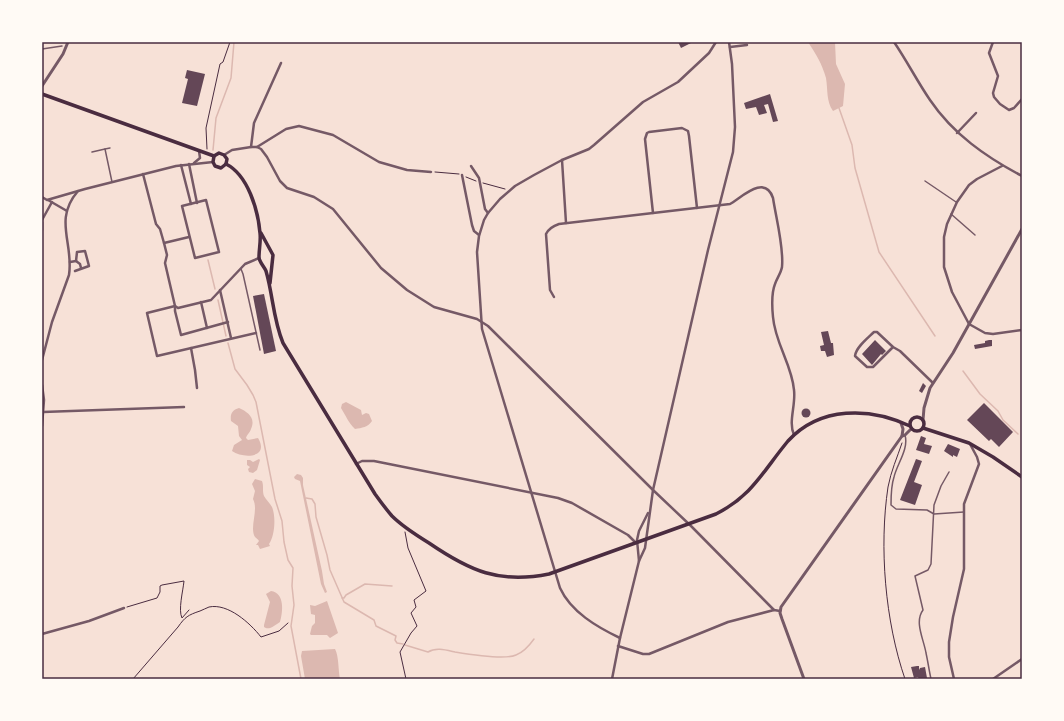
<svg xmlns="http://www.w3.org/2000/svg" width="1064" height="721" font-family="Lato,sans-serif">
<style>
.water{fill:#dcb8b0}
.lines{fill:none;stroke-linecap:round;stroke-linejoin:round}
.stream{stroke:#dcb8b0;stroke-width:1.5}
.building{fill:#644757}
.path{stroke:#4a2c40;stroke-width:1}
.service{stroke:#755966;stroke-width:1.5}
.minor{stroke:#755966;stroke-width:2.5}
.tertiary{stroke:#755966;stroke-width:3}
.secondary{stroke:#4a2c40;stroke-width:3.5}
.neatline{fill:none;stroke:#4a2c40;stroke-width:1.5}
</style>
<rect width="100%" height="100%" fill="#f7e1d7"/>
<g class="water">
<path d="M808 42H835L836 64 845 84 843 106 833 111C826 101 828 90 826 78 822 64 816 54 808 42Z"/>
<path d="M346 402 361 410 362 415 366 413 369 414 372 421C368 427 362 428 355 429 348 422 346 416 341 408L342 404Z"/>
<path d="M239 408C248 412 256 418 251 429 250 433 247 434 246 438L248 440 258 438C270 458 243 459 232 451L234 445 242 440 239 436 238 426 231 421C230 414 232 410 239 408Z"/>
<path d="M259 459 260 460 257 470 253 473 249 472 248 469 250 467 247 465V460H250L253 462Z"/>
<path d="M297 474 301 475 303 478V485L322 571 324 584 327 592 325 593 321 584 300 481 295 479 294 477Z"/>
<path d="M255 479 262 481C264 486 262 491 264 496 266 500 270 503 272 507 276 516 275 536 269 544L270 546 260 549 258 545H256L259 541C258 539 256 538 255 537 249 527 259 510 253 499L255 491 252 484Z"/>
<path d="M271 591C285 593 283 612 280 622 275 625 269 631 264 627V625L270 602 266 594Z"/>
<path d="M327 601 338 633 330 638 327 635H311L310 634 312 626 315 623V615L311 614 310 605 315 606Z"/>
<path d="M335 649C339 656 338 670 340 679H305L301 656 302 651Z"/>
</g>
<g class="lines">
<g class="stream">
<path d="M839 108 852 145 855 168 879 252 935 336"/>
<path d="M213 150 216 118 231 78 234 42"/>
<path d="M208 260 215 289"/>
<path d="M218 300 226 336"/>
<path d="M228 343 235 369 247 385 253 395 256 402 275 499 282 521 284 542 288 560 293 568 292 586 294 605 291 626 301 679"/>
<path d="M963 371 980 394 998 411 1003 420 1018 434"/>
<path d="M306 498 312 499 315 504 316 517 327 555 330 570 344 602 374 620 376 626 396 636 395 640 397 643 403 644"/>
<path d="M342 598H344L346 595 365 584 392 586"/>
<path d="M405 645 428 652C436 647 446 650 455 652 467 654 505 660 516 655 524 652 529 646 534 639"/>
</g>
</g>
<g class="building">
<path d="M678 42H690L691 43 681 48Z"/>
<path d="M187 70 205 74 197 106 182 103 188 79 185 78Z"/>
<path d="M770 94 778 121 773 122 768 104 764 105 767 113 759 115 756 107 746 109 744 103Z"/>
<path d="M264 294 276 351 264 354 253 296Z"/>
<path d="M828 331 831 343H833L834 355 827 357 825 351H821L820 346 824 345 821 332Z"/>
<path d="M875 340 886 351 882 355 881 354 872 365 862 354Z"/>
<path d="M989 340H992V346L975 349 974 345 985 343V341Z"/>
<path d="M923 383 926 386 922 393 919 391Z"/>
<path d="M984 403 1013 432 999 447 991 439 989 441 967 420Z"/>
<circle cx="806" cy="413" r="4.5"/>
<path d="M921 436 926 438 924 444 932 446 929 454 916 450Z"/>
<path d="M948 444 960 449 957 457 953 455V457L944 451Z"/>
<path d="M916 459 922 461 914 482 922 485 915 505 900 500Z"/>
<path d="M917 666H919V670L920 668 925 667 927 678 926 679H919L918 677 914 678 911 667Z"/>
</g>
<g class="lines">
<g class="path">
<path d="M207 149 206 128 220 64 223 62 230 42"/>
<path d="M435 172 459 174"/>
<path d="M466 177 476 181"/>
<path d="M483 183 505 189"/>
<path d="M902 443C897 458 891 471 888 487 879 547 885 621 905 679"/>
<path d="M405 532 408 548 426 591 414 600 416 607 411 613 417 626 411 633 400 652 406 679"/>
<path d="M127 607 157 598 160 592V586L162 585 184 581C183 591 178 610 182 618L189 610"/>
<path d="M133 679 178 627C185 617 188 615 200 611 203 610 206 608 209 607 228 603 250 623 261 637L279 631 288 623"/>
</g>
<g class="service">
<path d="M42 49 62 46"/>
<path d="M105 149 110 148"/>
<path d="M92 152 105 149 112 182"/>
<path d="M925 181 956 202"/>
<path d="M951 214 975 235"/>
<path d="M241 269 243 274 260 350"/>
<path d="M905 435C909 449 897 464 894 477 891 486 891 496 891 505L896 509 927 510 934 514 964 512"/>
<path d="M931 679C929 670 928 662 926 653 924 640 914 622 923 610L915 576 928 570 931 564 934 505 941 486 949 472"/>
</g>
<g class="minor">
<path d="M894 42C907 61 917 81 930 100 953 134 986 157 1022 176"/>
<path d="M993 42 989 53 998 76 993 93 994 97 1000 104 1009 110 1014 108 1022 99"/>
<path d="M730 47 747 45"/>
<path d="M957 133 976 113"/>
<path d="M251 147 254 123 281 63"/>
<path d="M257 147 286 129 299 126 333 135 379 162 407 170 431 172"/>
<path d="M224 155 232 150 251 147H257L261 149 267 157 280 181 287 188 314 197 333 209 381 268 407 290 434 307 477 319 488 326 653 490 691 526 774 610 780 611"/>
<path d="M562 160 566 223"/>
<path d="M194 163 200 158 199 151"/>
<path d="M189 164 197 203"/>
<path d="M181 165 191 204"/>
<path d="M471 166 479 178 485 209 488 213"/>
<path d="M1002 166 977 179 969 185 957 202 947 224 944 237V267L952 292 969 324 985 333 993 334 1022 330"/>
<path d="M143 174 156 224 160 229 164 243 167 255 165 263 175 306V311L181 335 228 322"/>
<path d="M462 175 472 225 474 231 479 235"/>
<path d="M42 197 47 200 85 189 176 166 213 162"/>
<path d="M48 200 67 211"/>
<path d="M206 200 219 252 195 258 182 206Z"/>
<path d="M653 213 645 139 647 133 649 132 682 128 688 131 689 136 697 208"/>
<path d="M42 220 52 202"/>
<path d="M42 222V230"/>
<path d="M164 243 189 237"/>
<path d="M76 261 80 264 81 268"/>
<path d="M70 262 76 261 77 252 85 251 89 266 75 271"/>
<path d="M220 290 231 338"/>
<path d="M554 297 550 290 546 234C549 228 553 226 559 224L730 204C742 197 765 174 773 198 776 218 784 247 782 267 781 273 777 278 775 284 771 294 772 307 773 317 775 343 792 365 794 390 796 405 788 422 794 435"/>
<path d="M201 302 207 328"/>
<path d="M256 333 157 356 147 313 175 306 178 308 211 300 245 264 259 258"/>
<path d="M893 347 873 367H867L855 356C856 347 868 338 874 332H877L893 347 900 351 933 383"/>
<path d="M191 348 195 370 197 388"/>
<path d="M42 360 52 322 69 275C74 243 53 220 78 191"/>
<path d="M42 385 44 400 42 426"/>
<path d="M43 412 184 407"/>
<path d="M356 464 362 461H374L558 498 572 503 628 535 636 543"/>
<path d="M639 561 645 548 653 490 708 250 733 152 735 127 732 64 729 42"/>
<path d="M42 634 89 621 124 608"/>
<path d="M620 638C597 627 571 612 560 588L482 329 477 252 479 236 484 220 488 213 500 199 515 186 534 175 562 160 589 149 594 145 643 102 678 82 709 53 716 42"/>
<path d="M618 646 643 654H649L728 622 774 610"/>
<path d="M612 679 620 638 639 561 637 540 639 531 648 513"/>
<path d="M954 679 949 657V642L953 617 964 569V504L979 464 977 457 970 444"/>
<path d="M993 679 1022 659"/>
</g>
<g class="tertiary">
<path d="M42 86 63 54 68 42"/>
<path d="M923 420 924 408 930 388 953 353 1022 229"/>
<path d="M901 423 903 429 902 436"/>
<path d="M804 679 782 619 780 613 781 607 902 436 905 435 911 429"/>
</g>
<g class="secondary">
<path d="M42 94 214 156"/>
<path d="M214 156 213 162 215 166 221 168 226 164"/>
<path d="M214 156 219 153 224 155 227 159 226 164"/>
<path d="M226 164C248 175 258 210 260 233 261 241 259 249 259 257 259 262 264 266 266 271 273 295 273 319 283 343L375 494C380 501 386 509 392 516 403 527 416 535 429 543 470 571 499 584 549 574L716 514C753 495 763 471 788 441 820 406 870 407 910 426"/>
<path d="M261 233 273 255 270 283"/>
<circle cx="917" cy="424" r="7"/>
<path d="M923 428 969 443 993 457 1022 477"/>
</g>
</g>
<rect width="1064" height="721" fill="none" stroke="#fffaf5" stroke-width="86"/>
<rect x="43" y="43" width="978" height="635" class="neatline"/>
</svg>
